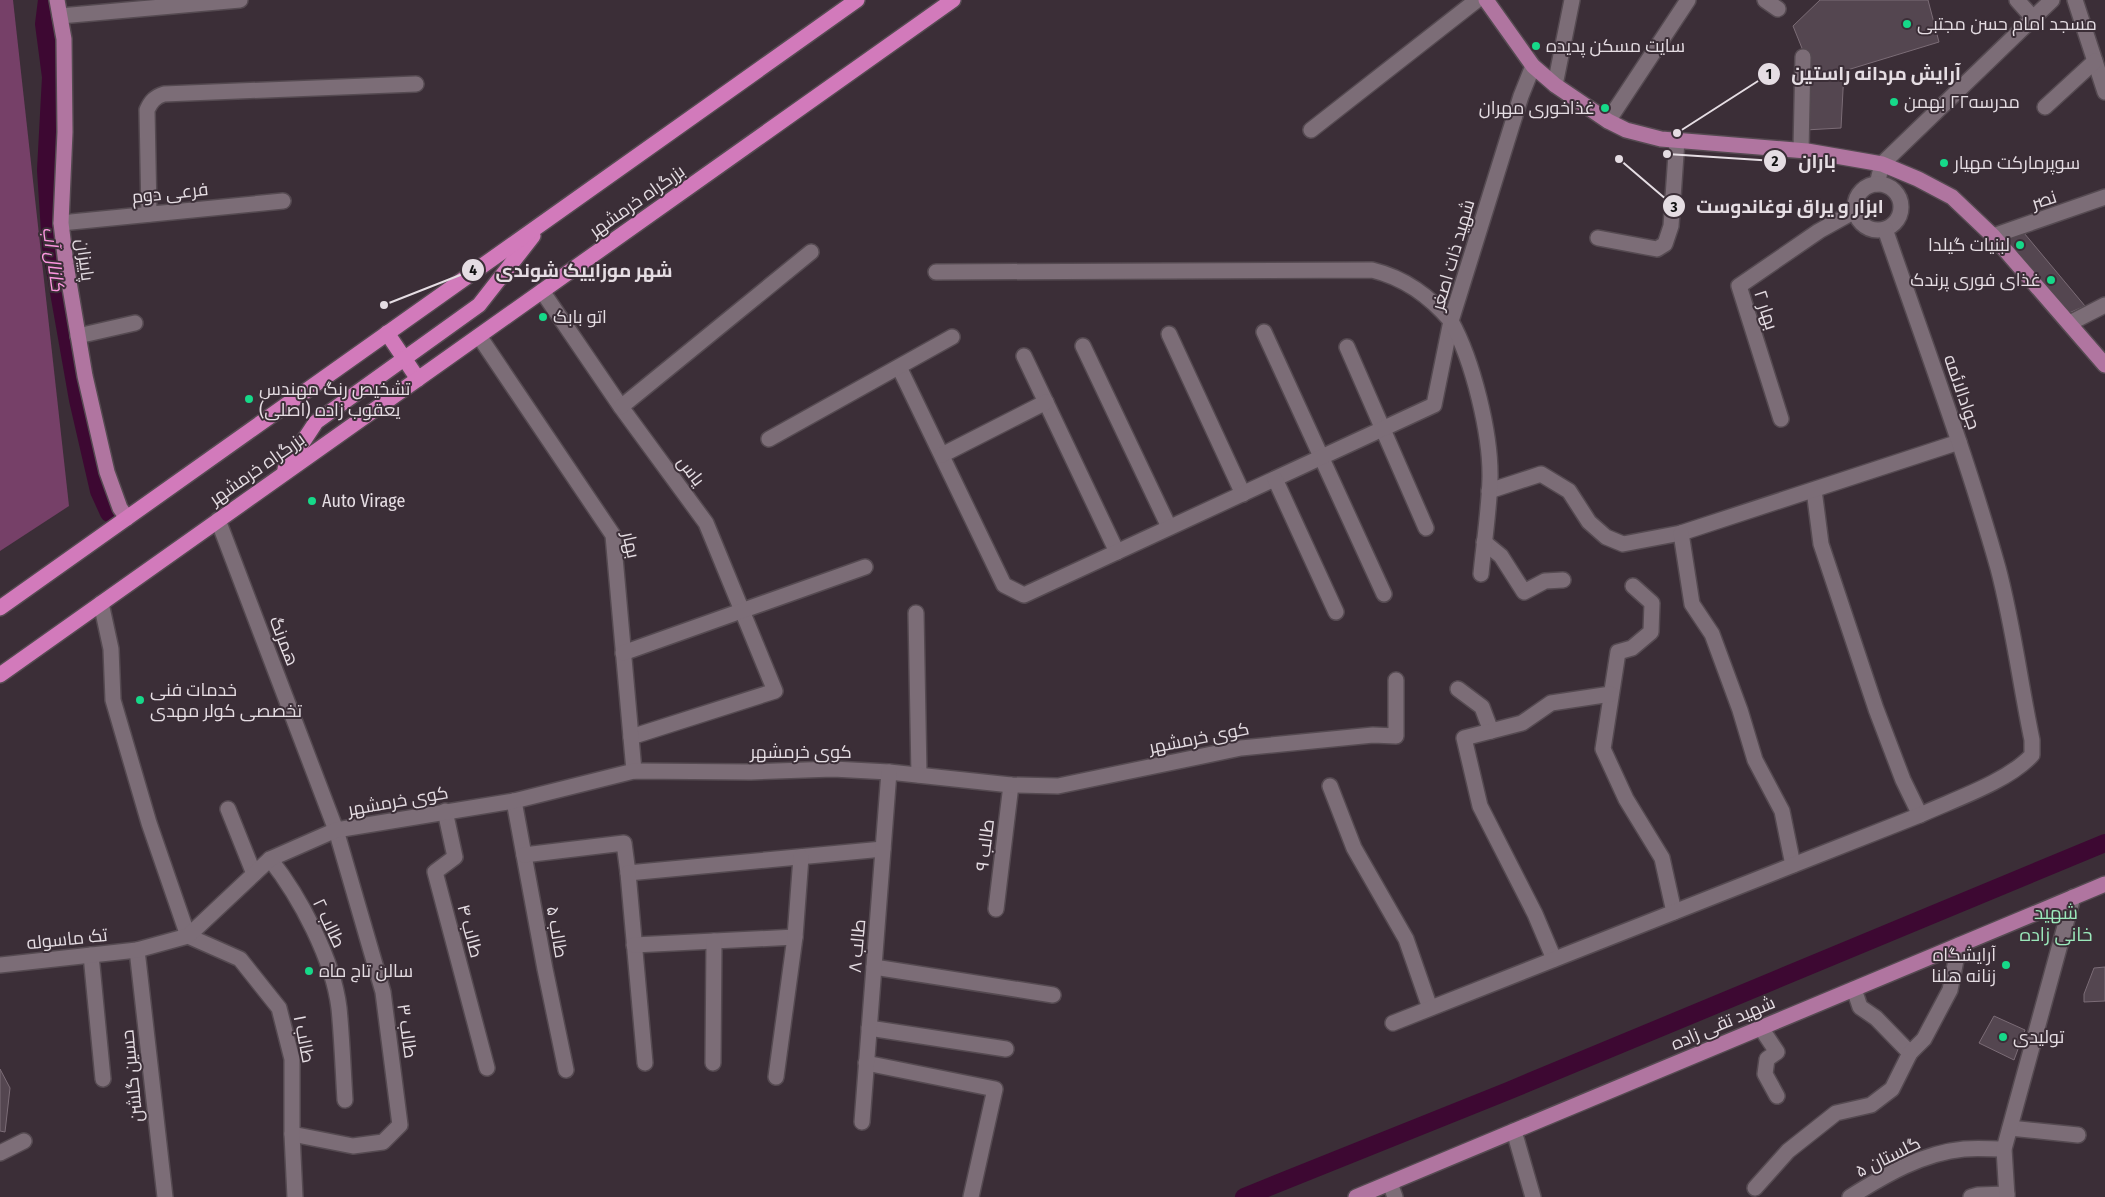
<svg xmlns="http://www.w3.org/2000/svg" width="2105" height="1197" font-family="'Fira Sans Condensed',Cairo,sans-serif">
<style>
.green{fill:#764068}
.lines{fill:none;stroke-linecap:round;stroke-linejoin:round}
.canal{stroke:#3d0832;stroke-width:18}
.building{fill:#544650;stroke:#7b6c76}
.minor-casing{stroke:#554a51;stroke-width:18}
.major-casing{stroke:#554a51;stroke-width:18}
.highway-casing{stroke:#554a51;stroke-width:18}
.minor{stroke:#7c6d77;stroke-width:15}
.major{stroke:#b075a0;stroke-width:15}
.highway{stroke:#d27abb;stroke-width:15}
.poi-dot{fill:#16d989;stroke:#3b2e37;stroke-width:2}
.labels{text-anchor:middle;stroke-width:4;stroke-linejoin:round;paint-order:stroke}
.poi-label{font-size:18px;fill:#e5dde3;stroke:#3b2e37;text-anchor:start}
.street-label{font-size:18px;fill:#e5dde3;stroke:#3b2e37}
.water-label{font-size:19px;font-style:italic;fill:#fc97e0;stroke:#3b2e37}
.neighbourhood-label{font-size:19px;fill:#9be9bb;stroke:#3b2e37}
.leader{fill:none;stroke:#e5dde3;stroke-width:2}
.callout-dot{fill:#e5dde3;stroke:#3b2e37;stroke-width:2}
.mark-label{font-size:15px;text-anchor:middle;font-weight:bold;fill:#111}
.callout-label{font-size:19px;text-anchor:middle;font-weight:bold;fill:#e5dde3;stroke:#3b2e37;stroke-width:4;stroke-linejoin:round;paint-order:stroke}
</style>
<rect width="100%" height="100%" fill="#3b2e37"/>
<path class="green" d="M0 0H13L69 506 0 551Z"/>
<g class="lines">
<g class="canal">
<path d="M47 0 44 24 51 77 46 170 51 247 78 400 99 491 109 513"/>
<path d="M1244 1197 1508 1091 2105 843"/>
</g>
</g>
<g class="building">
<path d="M1820 0H1928L1939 42 1844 71 1841 128 1805 130 1808 63 1793 26Z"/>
<path d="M2024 233 2085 306 2069 313 2006 239Z"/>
<path d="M2105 967V1001L2084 1002V994L2094 968Z"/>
<path d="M1994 1016 2025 1030 2014 1060 1979 1043Z"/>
<path d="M0 1069 10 1088 5 1132 0 1131Z"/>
</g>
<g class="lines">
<defs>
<g id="minor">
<path d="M1765 0 1778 9"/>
<path d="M2017 0 2033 18"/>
<path d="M2075 0 2105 92"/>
<path d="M60 16 240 0"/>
<path d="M1555 85 1572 0"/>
<path d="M2045 107 2095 61"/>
<path d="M1608 121 1688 0"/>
<path d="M1311 130 1477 0"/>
<path d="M1801 150 1803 57"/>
<path d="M1877 184 1882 164 2052 0"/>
<circle cx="1878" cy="207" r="23"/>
<path d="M149 214 147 110C151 101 155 97 164 94L416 84"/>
<path d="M61 223 283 201"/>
<path d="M1993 236 2105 197"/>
<path d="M1598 238 1657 249 1665 244 1671 226 1677 140"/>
<path d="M542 291 621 407 706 523 775 691 631 737"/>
<path d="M2070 323 2105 305"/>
<path d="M1264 332 1384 594"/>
<path d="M1169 334 1243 494"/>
<path d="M78 336 135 323"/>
<path d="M479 336 613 535 634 771"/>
<path d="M1083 346 1169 527"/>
<path d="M1347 347 1426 528"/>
<path d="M1024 356 1117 552"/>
<path d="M899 367 1004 585 1024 595 1434 405 1451 321C1429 296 1405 278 1372 270L936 272"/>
<path d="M621 407 811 252"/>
<path d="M1781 419 1739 286 1819 231 1855 211"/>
<path d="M769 439 952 337"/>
<path d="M942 455 1046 402"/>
<path d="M1275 479 1336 612"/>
<path d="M1814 490 1821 544 1876 709 1903 780 1920 815"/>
<path d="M1489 491 1541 474 1569 491 1589 522 1606 537 1623 544 1681 533 1959 442"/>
<path d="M218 520 336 830 383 992 400 1125 383 1142 353 1146 292 1134"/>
<path d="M1681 533 1692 604 1712 634 1740 710 1755 760 1782 811 1793 865"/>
<path d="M1484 542 1501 556 1524 592 1545 581 1563 580"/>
<path d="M1481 574C1484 543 1489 511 1490 479 1491 434 1473 361 1451 321L1521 96 1533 66"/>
<path d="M1633 586 1652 603 1651 632 1632 648 1618 652 1603 749 1626 799 1662 858 1674 912"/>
<path d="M101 603 111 649 113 700 149 823 188 936 240 959 279 1008 292 1059V1134L295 1197"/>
<path d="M916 613 919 775"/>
<path d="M623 653 865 567"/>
<path d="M1458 689 1482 707 1491 731"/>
<path d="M1330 786 1354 848 1406 939 1430 1008"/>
<path d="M514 801 545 969 566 1070"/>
<path d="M228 809 254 874"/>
<path d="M445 811 455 857 435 872 487 1068"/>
<path d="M524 855 624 843 628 873 883 849"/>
<path d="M270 859C300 897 333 959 339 1008 342 1038 343 1069 345 1100"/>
<path d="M628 873 645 1063"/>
<path d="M996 909 1011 785"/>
<path d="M634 945 795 937"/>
<path d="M137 950 165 1197"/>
<path d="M91 955 103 1079"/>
<path d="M1554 959 1535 914 1480 806 1464 738 1522 723 1551 703 1611 694"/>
<path d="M0 965 137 950 188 936 270 859 336 830 514 801 634 771 751 772 833 769 889 772 1011 785 1058 786 1241 748 1373 735 1396 736V680"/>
<path d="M874 967 1053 995"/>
<path d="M1854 989 1860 1007 1876 1018 1910 1053"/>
<path d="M1393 1023 1920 815C1955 799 2007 782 2032 755V740C2020 683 2013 624 1998 568 1966 454 1924 342 1885 229"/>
<path d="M869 1028 1006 1049"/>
<path d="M1761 1028 1777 1052 1767 1059 1765 1074 1777 1096"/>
<path d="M713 1063 714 941"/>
<path d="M866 1063 995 1089 971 1197"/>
<path d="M776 1077 795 937 801 857"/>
<path d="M862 1122 889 772"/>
<path d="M2010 1128 2078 1135"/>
<path d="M1514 1131 1533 1197"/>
<path d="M0 1153 24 1141"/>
<path d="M1390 1183 1395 1197"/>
<path d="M1755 1188 1788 1151 1836 1113 1871 1105 1892 1089 1910 1053 1924 1039 1950 990 1959 945"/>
<path d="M1850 1197C1885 1175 1922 1153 1964 1149 1977 1148 1991 1149 2004 1149"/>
<path d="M1971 1197 1978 1195 2007 1194"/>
<path d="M2007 1197 2004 1149 2073 897"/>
</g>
<g id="major">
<path d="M57 0 64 39 65 132 61 223 66 264 85 376 107 472 120 508 127 518"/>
<path d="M1486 0 1533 66 1555 85 1608 121 1626 130 1661 139 1807 151 1882 164 1918 179 1952 197 1993 236 2105 365"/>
<path d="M1356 1197 2105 884"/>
</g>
<g id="highway">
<path d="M387 333 418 379"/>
<path d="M285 469 316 422 479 305 533 236"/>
<path d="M0 608 857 0"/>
<path d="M0 675 953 0"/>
</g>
</defs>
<use href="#minor" class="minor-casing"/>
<use href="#major" class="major-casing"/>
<use href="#highway" class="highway-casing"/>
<use href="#minor" class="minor"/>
<use href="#major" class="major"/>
<use href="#highway" class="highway"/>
</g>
<g class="poi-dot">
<circle cx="1907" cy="24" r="5"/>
<circle cx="1536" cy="46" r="5"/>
<circle cx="1894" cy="102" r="5"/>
<circle cx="1605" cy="108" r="5"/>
<circle cx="1944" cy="163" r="5"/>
<circle cx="2020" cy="245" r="5"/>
<circle cx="2051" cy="280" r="5"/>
<circle cx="543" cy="317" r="5"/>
<circle cx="249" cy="399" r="5"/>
<circle cx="312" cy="501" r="5"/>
<circle cx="140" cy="700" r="5"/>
<circle cx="2006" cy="965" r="5"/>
<circle cx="309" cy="971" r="5"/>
<circle cx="2003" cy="1037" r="5"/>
</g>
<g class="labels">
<g class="poi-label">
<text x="1917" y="30">مسجد امام حسن مجتبی</text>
<text x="1546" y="52">سایت مسکن پدیده</text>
<text x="1904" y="108">مدرسه۲۲ بهمن</text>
<text x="1595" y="114" text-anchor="end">غذاخوری مهران</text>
<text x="1954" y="169">سوپرمارکت مهیار</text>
<text x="2010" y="251" text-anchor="end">لبنیات گیلدا</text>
<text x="2041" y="286" text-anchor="end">غذای فوری پرندک</text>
<text x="553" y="323">اتو بابک</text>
<text x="259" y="395">تشخیص رنگ مهندس<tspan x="259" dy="21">یعقوب زاده (اصلی)</tspan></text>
<text x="322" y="507">Auto Virage</text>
<text x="150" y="696">خدمات فنی<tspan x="150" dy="21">تخصصی کولر مهدی</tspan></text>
<text x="1996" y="961" text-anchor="end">آرایشگاه<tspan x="1996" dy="21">زنانه هلنا</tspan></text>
<text x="319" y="977">سالن تاج ماه</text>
<text x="2013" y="1043">تولیدی</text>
</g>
<g class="street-label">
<text transform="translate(170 193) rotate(-6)" y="6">فرعی دوم</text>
<text transform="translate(2044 200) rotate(-18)" y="6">نصر</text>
<text transform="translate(637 201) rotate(-35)" y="6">بزرگراه خرمشهر</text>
<text transform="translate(1453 255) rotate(-74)" y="6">شهید ذات اصغر</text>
<text transform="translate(85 260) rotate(82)" y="6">پاییزان</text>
<text transform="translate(1766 310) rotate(72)" y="6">بهار ۲</text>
<text transform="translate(1962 392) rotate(71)" y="6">جوادالائمه</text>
<text transform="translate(257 469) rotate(-35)" y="6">بزرگراه خرمشهر</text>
<text transform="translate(691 471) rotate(53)" y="6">یاس</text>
<text transform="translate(631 545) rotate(78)" y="6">بهار</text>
<text transform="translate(284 641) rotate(69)" y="6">همرنگ</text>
<text transform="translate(1199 738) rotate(-11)" y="6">کوی خرمشهر</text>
<text x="801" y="758">کوی خرمشهر</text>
<text transform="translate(398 801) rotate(-10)" y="6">کوی خرمشهر</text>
<text transform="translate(985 845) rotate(-83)" y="6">طالب ۹</text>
<text transform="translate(329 923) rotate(65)" y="6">طالب ۲</text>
<text transform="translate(470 931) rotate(75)" y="6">طالب ۴</text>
<text transform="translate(557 932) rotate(80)" y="6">طالب ۵</text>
<text transform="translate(67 939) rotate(-6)" y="6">تک ماسوله</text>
<text transform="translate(857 946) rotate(-85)" y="6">طالب ۸</text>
<text transform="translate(1723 1023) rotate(-23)" y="6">شهید تقی زاده</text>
<text transform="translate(407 1031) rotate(82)" y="6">طالب ۳</text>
<text transform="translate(304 1039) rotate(79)" y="6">طالب ۱</text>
<text transform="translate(132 1076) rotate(-96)" y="6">حسین گلشن</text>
<text transform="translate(1888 1157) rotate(-26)" y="6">گلستان ۵</text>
</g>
<g class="water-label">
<text transform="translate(54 259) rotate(82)" y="7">کانال آب</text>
</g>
<g class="neighbourhood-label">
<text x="2056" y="919">شهید<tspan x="2056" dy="22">خانی زاده</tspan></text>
</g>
</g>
<path class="leader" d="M1677 133L1769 74M1667 154L1775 161M1619 159L1674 206M384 305L473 270"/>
<g class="callout-dot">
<circle cx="1677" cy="133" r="5"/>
<circle cx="1667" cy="154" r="5"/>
<circle cx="1619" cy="159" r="5"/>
<circle cx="384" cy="305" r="5"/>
<circle cx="1769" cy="74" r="12"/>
<circle cx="1775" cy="161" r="12"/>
<circle cx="1674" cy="206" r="12"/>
<circle cx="473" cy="270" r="12"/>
</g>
<g class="mark-label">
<text x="1769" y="79">1</text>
<text x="1775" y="166">2</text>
<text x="1674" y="212">3</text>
<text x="473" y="275">4</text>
</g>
<g class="callout-label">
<text x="1876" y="80">آرایش مردانه راستین</text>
<text x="1817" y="168">باران</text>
<text x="1790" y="213">ابزار و یراق نوغاندوست</text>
<text x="584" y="277">شهر موزاییک شوندی</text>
</g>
</svg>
